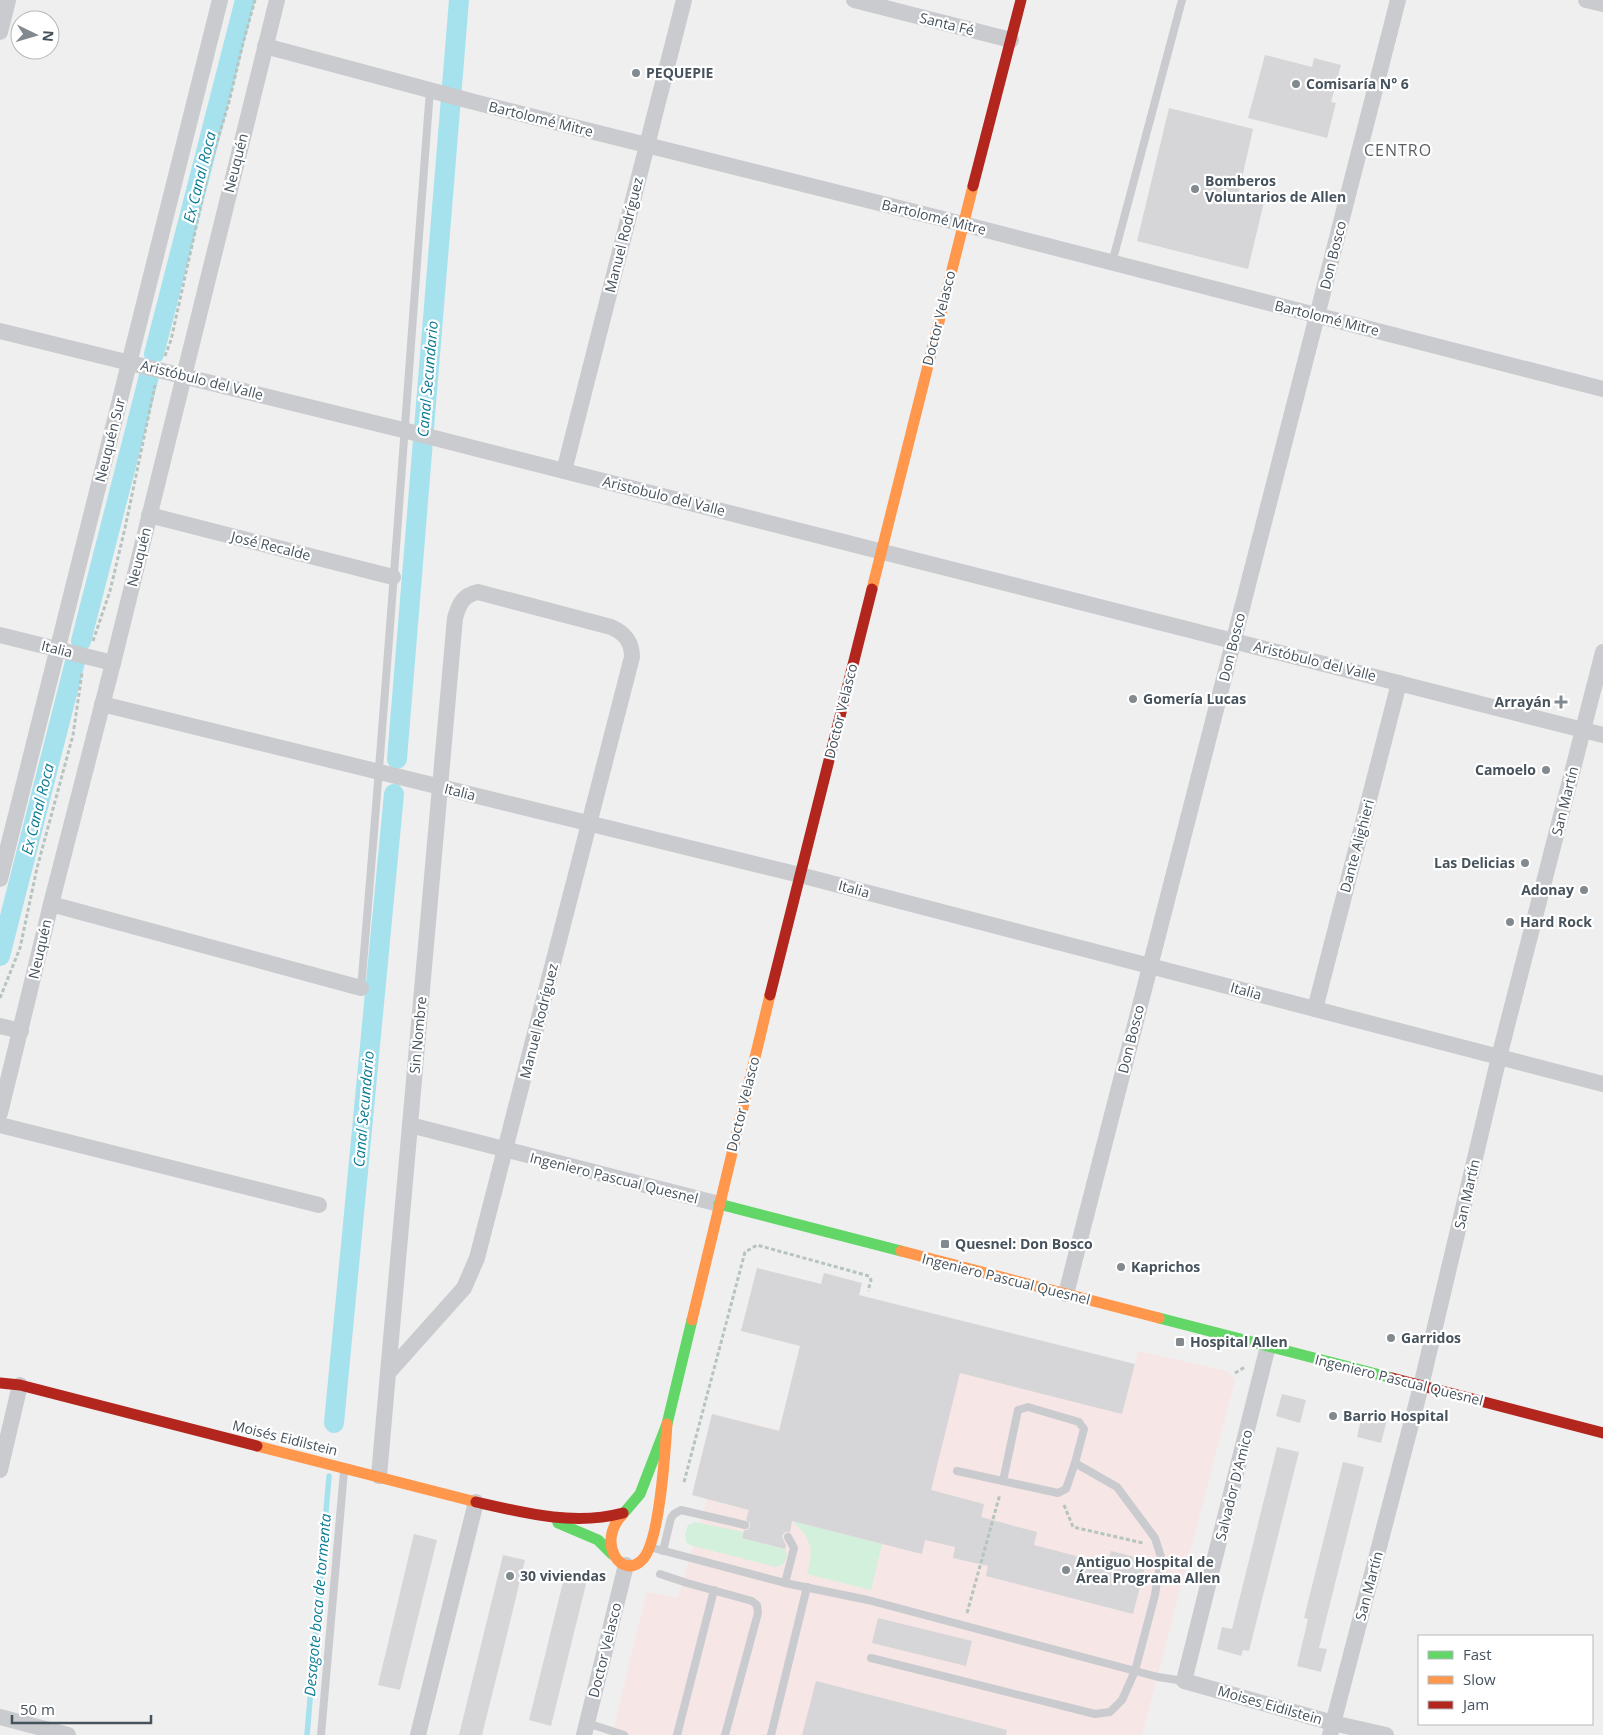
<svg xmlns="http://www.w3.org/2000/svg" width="1603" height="1735" font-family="'Open Sans',sans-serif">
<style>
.medical{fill:#f6e6e5}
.green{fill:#d3f0dd}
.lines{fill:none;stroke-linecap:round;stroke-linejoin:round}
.stream{stroke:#a6e2ee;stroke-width:5.5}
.canal{stroke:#a6e2ee;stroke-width:20}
.building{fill:#d6d6d8}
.path{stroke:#b6c4bf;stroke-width:3;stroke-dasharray:4 2.5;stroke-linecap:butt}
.lane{stroke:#c9cbce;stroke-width:8}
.street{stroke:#c9cbce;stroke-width:16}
.fast{stroke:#63d668;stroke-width:11}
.slow{stroke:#ff974d;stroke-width:11}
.jam{stroke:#b3261e;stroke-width:11}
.poi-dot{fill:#82898f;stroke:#fff;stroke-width:2}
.labels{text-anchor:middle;stroke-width:4.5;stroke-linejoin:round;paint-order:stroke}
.street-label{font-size:14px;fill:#46525c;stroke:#fff}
.poi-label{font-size:14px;font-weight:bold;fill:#46525c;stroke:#fff;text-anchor:start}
.water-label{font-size:15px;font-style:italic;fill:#0a7c95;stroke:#fff}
.quarter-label{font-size:16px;letter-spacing:1px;fill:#5b5f63;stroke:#fff}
</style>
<rect width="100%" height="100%" fill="#f0efef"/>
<path class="medical" d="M757 1268 821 1284 824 1273 862 1283 859 1295 1135 1364 1138 1351 1227 1371 1235 1380 1142 1735H612L647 1592 678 1598 707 1499 692 1495 712 1414 779 1430 800 1346 741 1331Z"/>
<g class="green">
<path d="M792 1521 882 1544 871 1590 807 1574C814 1548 812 1539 792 1521Z"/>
<path d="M695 1522 743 1532 742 1538 785 1549C789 1557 785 1566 776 1567L690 1545 686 1542 685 1534 688 1525Z"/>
</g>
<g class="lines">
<path class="stream" d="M307 1735 329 1476"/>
<g class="canal">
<path d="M154 354 245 0"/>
<path d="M81 641 149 376"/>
<path d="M397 759 459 0"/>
<path d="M0 956 75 662"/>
<path d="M334 1423 394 794"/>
</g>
</g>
<g class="building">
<path d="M1265 55 1312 67 1314 58 1341 65 1331 102 1336 103 1327 138 1248 118Z"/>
<path d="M1169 108 1253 129 1238 196 1264 202 1248 269 1137 241Z"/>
<path d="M757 1268 821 1284 824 1273 862 1283 859 1295 1135 1364 1122 1414 960 1373 931 1490 984 1504 981 1517 1037 1532 1034 1545 1107 1564 1111 1551 1147 1560 1133 1614 986 1576 988 1566 953 1558 955 1547 925 1540 922 1554 792 1521 790 1532H785L782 1536 786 1546 785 1549 742 1538 744 1530H747L750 1527V1523L746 1520 749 1510 692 1495 712 1414 779 1431 800 1346 741 1331Z"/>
<path d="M1282 1394 1306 1400 1300 1423 1276 1416Z"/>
<path d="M1362 1414 1387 1420 1381 1443 1357 1437Z"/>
<path d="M1277 1447 1299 1452 1249 1651 1243 1650 1241 1656 1217 1649 1222 1627 1232 1629Z"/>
<path d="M1343 1462 1364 1467 1319 1648 1327 1649 1321 1672 1297 1666 1308 1619 1304 1618Z"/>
<path d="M414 1534 437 1540 400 1690 378 1685Z"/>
<path d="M503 1555 525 1560 502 1655 482 1735H459Z"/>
<path d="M566 1570 588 1576 551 1726 529 1720Z"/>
<path d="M878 1618 972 1641 966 1666 872 1643Z"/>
<path d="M816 1681 1007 1730 1006 1735H802Z"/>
</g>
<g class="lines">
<g class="path">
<path d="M165 356 171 340 209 169 229 102 243 43 255 0"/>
<path d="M93 641 110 591 125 528 155 385"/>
<path d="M0 998 20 948 37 868 73 735 82 673"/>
<path d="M1235 1373 1245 1367"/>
<path d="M684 1482 745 1252 757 1245 869 1276 871 1280 868 1291"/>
<path d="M1064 1505 1073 1527 1143 1543"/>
<path d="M967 1613 1000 1494"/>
</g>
<g class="lane">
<path d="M1112 263 1182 0"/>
<path d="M361 988C387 689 407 390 430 90"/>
<path d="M1003 1481 1018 1410 1028 1407 1079 1422 1084 1429 1075 1463"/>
<path d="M653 1548 785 1583 868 1600 1158 1677 1184 1681"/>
<path d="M663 1551 671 1518 674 1514 681 1510 745 1525"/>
<path d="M660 1574 687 1583 752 1601 757 1605 758 1613 725 1735"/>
<path d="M785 1583 794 1548 788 1537"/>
<path d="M871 1658 1095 1714 1110 1712 1122 1700 1135 1671 1155 1595 1161 1557 1155 1538 1117 1487 1075 1463 1066 1489 1058 1493 957 1471"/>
<path d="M587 1723 624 1735"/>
<path d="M321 1735 344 1471"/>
<path d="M677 1735 714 1590"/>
<path d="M771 1735 807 1587"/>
</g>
<g class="street">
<path d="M854 0 1011 40"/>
<path d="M1586 0 1603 4"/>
<path d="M0 32 8 0"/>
<path d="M265 46 478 103 963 224 1603 389"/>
<path d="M0 331 403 430 1603 735"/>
<path d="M564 471 684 0"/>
<path d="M149 515 393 577"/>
<path d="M0 635 113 663"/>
<path d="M102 704 800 875 1603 1084"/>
<path d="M0 879 220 0"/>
<path d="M51 904 361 988"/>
<path d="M1315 1009 1399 683"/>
<path d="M0 1026 21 1031"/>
<path d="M0 1113 51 904 113 663 277 0"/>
<path d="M0 1125 319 1205"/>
<path d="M410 1125 719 1204"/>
<path d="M1066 1294 1398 0"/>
<path d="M1268 1346 1184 1681 1333 1723 1386 1735"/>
<path d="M0 1470 20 1385"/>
<path d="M379 1476 388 1373 455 618C459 604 463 595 478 592L611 627C625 633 632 642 632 657L477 1258 464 1288 388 1373"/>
<path d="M0 1717 68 1735"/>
<path d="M418 1735 476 1502"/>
<path d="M584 1735 626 1565"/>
<path d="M1330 1735 1421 1386 1499 1057 1603 652"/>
</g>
<g class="fast">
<path d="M719 1204 901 1251"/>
<path d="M1159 1318 1392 1378"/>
<path d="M623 1514 640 1494 667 1424 692 1320"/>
<path d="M558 1523 598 1540 612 1554"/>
</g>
<g class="slow">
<path d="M872 589 973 186"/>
<path d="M901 1251 1159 1318"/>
<path d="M692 1320 770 995"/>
<path d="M257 1446 476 1502"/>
<path d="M623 1514C595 1542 622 1582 643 1559 660 1540 665 1452 667 1424"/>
</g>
<g class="jam">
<path d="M973 186 1021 0"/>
<path d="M770 995 872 589"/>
<path d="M1392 1378 1603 1433"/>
<path d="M0 1383 20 1385 257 1446"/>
<path d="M476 1502C524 1513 574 1526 623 1513"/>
</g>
</g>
<g class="poi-dot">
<circle cx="636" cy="73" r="5"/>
<circle cx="1296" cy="84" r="5"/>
<circle cx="1195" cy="189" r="5"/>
<circle cx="1133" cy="699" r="5"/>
<path d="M1558.5 694.5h5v5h5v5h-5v5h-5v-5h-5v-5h5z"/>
<circle cx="1546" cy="770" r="5"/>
<circle cx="1525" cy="863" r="5"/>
<circle cx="1584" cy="890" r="5"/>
<circle cx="1510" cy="922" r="5"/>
<rect x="940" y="1239" width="10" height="10" rx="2.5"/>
<circle cx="1121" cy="1267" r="5"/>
<circle cx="1391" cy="1338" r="5"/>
<rect x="1175" y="1337" width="10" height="10" rx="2.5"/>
<circle cx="1333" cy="1416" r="5"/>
<circle cx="1066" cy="1570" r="5"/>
<circle cx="510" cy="1576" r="5"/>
</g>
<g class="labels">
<g class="street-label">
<text transform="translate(947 24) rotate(14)" y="5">Santa Fé</text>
<text transform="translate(541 119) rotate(14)" y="5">Bartolomé Mitre</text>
<text transform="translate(236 163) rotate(-76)" y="5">Neuquén</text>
<text transform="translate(934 217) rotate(14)" y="5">Bartolomé Mitre</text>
<text transform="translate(624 235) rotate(-76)" y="5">Manuel Rodríguez</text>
<text transform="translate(1333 255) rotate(-76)" y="5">Don Bosco</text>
<text transform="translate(939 318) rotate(-76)" y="5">Doctor Velasco</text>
<text transform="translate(1327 318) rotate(14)" y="5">Bartolomé Mitre</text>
<text transform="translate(202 380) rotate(14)" y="5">Aristóbulo del Valle</text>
<text transform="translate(110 440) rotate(-76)" y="5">Neuquén Sur</text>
<text transform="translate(664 496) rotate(14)" y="5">Aristobulo del Valle</text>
<text transform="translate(271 546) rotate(14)" y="5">José Recalde</text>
<text transform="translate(139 557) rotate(-76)" y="5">Neuquén</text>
<text transform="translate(1232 647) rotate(-76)" y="5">Don Bosco</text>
<text transform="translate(57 649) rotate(14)" y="5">Italia</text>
<text transform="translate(1315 661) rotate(14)" y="5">Aristóbulo del Valle</text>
<text transform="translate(841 711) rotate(-76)" y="5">Doctor Velasco</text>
<text transform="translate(460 792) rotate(14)" y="5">Italia</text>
<text transform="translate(1565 801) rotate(-76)" y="5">San Martín</text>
<text transform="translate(1357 846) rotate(-75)" y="5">Dante Alighieri</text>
<text transform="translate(854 889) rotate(15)" y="5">Italia</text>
<text transform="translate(40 949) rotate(-77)" y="5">Neuquén</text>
<text transform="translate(1246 991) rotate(15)" y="5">Italia</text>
<text transform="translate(539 1021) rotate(-76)" y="5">Manuel Rodríguez</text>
<text transform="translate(418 1035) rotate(-85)" y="5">Sin Nombre</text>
<text transform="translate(1131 1039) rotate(-76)" y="5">Don Bosco</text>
<text transform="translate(743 1104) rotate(-76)" y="5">Doctor Velasco</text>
<text transform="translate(614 1178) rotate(14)" y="5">Ingeniero Pascual Quesnel</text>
<text transform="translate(1467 1194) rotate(-77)" y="5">San Martín</text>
<text transform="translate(1006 1279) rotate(14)" y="5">Ingeniero Pascual Quesnel</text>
<text transform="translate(1399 1380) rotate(14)" y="5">Ingeniero Pascual Quesnel</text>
<text transform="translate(285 1438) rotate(14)" y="5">Moisés Eidilstein</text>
<text transform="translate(1234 1485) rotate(-76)" y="5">Salvador D'Amico</text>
<text transform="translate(1369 1586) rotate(-75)" y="5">San Martín</text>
<text transform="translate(605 1650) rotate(-76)" y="5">Doctor Velasco</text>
<text transform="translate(1270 1705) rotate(16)" y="5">Moises Eidilstein</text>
</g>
<g class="poi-label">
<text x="646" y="78">PEQUEPIE</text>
<text x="1306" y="89">Comisaría N° 6</text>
<text x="1205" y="186">Bomberos<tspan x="1205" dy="16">Voluntarios de Allen</tspan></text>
<text x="1143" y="704">Gomería Lucas</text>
<text x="1551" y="707" text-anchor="end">Arrayán</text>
<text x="1536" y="775" text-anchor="end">Camoelo</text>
<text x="1515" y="868" text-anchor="end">Las Delicias</text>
<text x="1574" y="895" text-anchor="end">Adonay</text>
<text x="1520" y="927">Hard Rock</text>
<text x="955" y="1249">Quesnel: Don Bosco</text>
<text x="1131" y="1272">Kaprichos</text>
<text x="1401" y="1343">Garridos</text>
<text x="1190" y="1347">Hospital Allen</text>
<text x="1343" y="1421">Barrio Hospital</text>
<text x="1076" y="1567">Antiguo Hospital de<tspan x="1076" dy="16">Área Programa Allen</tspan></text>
<text x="520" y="1581">30 viviendas</text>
</g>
<g class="water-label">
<text transform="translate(200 177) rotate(-76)" y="5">Ex Canal Roca</text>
<text transform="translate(428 379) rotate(-85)" y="5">Canal Secundario</text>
<text transform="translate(38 809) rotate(-76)" y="5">Ex Canal Roca</text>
<text transform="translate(364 1109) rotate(-85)" y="5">Canal Secundario</text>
<text transform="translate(318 1605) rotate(-85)" y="5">Desagote boca de tormenta</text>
</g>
<g class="quarter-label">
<text x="1398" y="156">CENTRO</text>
</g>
</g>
<rect x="1418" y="1635" width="175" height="90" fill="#ffffff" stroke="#b5babe"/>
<rect x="1428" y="1651" width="25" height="8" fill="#63d668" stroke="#b5babe"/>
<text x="1463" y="1660" font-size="15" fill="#46525c">Fast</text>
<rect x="1428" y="1676" width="25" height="8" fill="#ff974d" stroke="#b5babe"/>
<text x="1463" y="1685" font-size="15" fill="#46525c">Slow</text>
<rect x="1428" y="1701" width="25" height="8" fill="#b3261e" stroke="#b5babe"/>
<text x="1463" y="1710" font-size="15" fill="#46525c">Jam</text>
<g transform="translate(35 35) rotate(95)"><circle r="24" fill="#ffffff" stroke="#b5babe"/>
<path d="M0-4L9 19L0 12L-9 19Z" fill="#82898f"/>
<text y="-8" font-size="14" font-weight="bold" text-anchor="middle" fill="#46525c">N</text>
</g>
<path d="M12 1715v8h139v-8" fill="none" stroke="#46525c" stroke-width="2.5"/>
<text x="20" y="1715" font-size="15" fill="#46525c" stroke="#ffffff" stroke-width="4" paint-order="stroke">50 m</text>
</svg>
